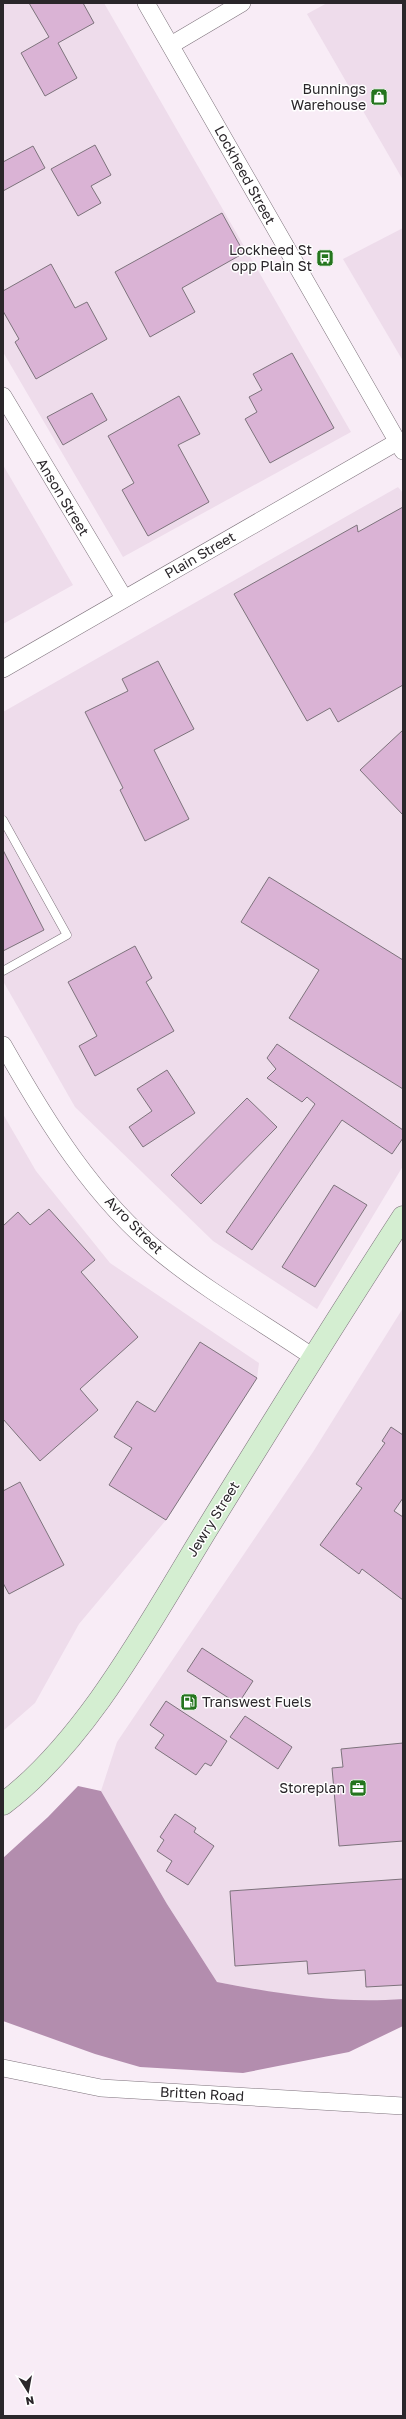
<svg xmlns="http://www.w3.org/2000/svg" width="406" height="2419" font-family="'Golos Text',sans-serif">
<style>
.built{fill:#eedceb}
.water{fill:#b38dae}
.building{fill:#dab3d5;stroke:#7d737c}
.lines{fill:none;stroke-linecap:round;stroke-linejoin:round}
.service-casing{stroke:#7e737c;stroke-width:9}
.minor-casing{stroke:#7e737c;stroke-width:18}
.secondary-casing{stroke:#7e737c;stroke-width:23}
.service{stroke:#fff;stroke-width:8}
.minor{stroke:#fff;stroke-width:17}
.secondary{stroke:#d4eed1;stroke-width:22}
.labels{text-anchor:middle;stroke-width:3;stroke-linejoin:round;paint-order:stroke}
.poi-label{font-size:14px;fill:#2a262a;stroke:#fff;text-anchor:end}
.street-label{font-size:14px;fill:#2a262a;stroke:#fff}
</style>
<rect width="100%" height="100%" fill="#f8ecf6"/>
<g class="built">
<path d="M3 3H104L351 432 123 557 3 352Z"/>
<path d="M327 3H403V180L307 14Z"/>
<path d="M403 228V361L343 259Z"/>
<path d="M3 465 73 585 3 624Z"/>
<path d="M398 487 403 493V1166L317 1309 213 1241 75 1107 3 981V712Z"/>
<path d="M3 1114 36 1171 110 1263 259 1363 257 1378 166 1520 79 1624 35 1703 3 1731Z"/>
<path d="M403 1308V1999L369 2002 301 1998 217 1982 167 1904 101 1791 117 1742 313 1452Z"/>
</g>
<path class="water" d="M78 1786 101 1791 167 1904 217 1982C280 1994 339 2004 403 1999V2026L349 2052 243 2073 140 2067 95 2054 3 2021V1858L48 1817Z"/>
<g class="building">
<path d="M29 3H83L94 23 58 43 77 78 45 96 21 53 49 37Z"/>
<path d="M95 145 111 175 91 186 101 203 78 216 51 169Z"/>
<path d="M33 146 45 168 3 191V162Z"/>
<path d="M222 213 244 253 182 288 195 312 150 337 115 272Z"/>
<path d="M51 264 75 308 87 302 107 339 36 379 15 342 19 339 3 311V291Z"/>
<path d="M292 353 334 428 270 463 245 419 257 412 249 397 262 390 253 374Z"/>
<path d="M92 393 107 420 63 445 47 417Z"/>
<path d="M179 396 200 434 178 445 209 502 148 536 122 490 134 483 108 436Z"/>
<path d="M403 507V685L338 722 330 708 307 721 234 594 357 525 358 532Z"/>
<path d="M158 661 194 729 154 750 189 819 145 841 120 790 123 788 85 712 128 691 122 679Z"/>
<path d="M403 730V815L360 770Z"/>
<path d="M3 850 44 930 3 951Z"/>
<path d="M269 877 403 960V1089L289 1018 319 970 241 922Z"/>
<path d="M135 946 152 978 146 982 174 1031 95 1076 79 1046 97 1036 68 982Z"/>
<path d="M277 1044 403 1130V1138L392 1154 342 1120 252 1250 226 1232 315 1104 307 1097 302 1102 267 1078 276 1069 267 1058Z"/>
<path d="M167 1070 195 1113 143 1147 129 1127 152 1111 137 1089Z"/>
<path d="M247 1098 277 1127 201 1204 171 1175Z"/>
<path d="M334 1185 367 1205 315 1287 282 1267Z"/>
<path d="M49 1209 95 1260 81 1272 138 1337 80 1389 98 1410 40 1461 3 1419V1226L18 1212 30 1225Z"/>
<path d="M200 1342 257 1378 166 1520 109 1485 132 1448 114 1437 137 1401 155 1412Z"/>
<path d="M391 1427 403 1435V1498L394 1511 403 1517V1600L362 1569 359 1574 320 1545 362 1488 356 1484 385 1443 382 1441Z"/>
<path d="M20 1482 64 1565 9 1594 3 1583V1491Z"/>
<path d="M202 1648 253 1681 238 1704 187 1671Z"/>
<path d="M166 1701 227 1741 211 1766 205 1763 196 1775 155 1748 164 1735 150 1725Z"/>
<path d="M245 1716 292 1747 278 1769 230 1737Z"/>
<path d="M403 1743V1841L339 1846 332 1768 343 1767 341 1749Z"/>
<path d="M175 1814 196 1828 194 1832 214 1846 188 1885 166 1871 172 1861 157 1851 164 1840 160 1837Z"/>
<path d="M403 1879V1985L366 1987 365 1970 308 1974 307 1961 235 1966 230 1891Z"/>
</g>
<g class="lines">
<defs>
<path id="service" d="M3 820 67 935 3 971"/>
<g id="minor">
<path d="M146 3 403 451"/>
<path d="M171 45 242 3"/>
<path d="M3 396 124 598"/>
<path d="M3 669 397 442"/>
<path d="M3 1045C46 1121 93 1198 162 1254 209 1292 263 1323 313 1357"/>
<path d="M3 2068 101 2088 403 2106"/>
</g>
<path id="secondary" d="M3 1804C88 1740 151 1620 207 1529 271 1425 336 1320 403 1217"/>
</defs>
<use href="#service" class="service-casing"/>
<use href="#minor" class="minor-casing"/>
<use href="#secondary" class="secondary-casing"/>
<use href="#service" class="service"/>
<use href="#minor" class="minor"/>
<use href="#secondary" class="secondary"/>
</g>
<defs>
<symbol id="shop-square" viewBox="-11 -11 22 22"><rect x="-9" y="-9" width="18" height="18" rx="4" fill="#24751d" stroke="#fff"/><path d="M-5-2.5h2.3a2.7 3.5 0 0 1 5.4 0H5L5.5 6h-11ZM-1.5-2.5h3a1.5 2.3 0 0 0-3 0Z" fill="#fff"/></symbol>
<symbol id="bus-square" viewBox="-11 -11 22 22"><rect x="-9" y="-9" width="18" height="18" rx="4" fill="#24751d" stroke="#fff"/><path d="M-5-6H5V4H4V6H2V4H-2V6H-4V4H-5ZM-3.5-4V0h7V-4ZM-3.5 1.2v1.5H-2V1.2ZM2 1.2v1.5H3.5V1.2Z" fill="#fff"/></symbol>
<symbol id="fuel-square" viewBox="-11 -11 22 22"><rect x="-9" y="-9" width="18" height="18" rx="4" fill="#24751d" stroke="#fff"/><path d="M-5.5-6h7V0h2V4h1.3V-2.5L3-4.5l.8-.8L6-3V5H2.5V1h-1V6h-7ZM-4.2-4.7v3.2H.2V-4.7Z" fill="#fff"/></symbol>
<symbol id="office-square" viewBox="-11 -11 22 22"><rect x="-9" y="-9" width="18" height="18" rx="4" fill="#24751d" stroke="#fff"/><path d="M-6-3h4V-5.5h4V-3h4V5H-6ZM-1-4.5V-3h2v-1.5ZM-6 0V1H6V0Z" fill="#fff"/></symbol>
</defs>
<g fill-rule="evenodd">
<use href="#shop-square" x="369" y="87" width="20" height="20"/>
<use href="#bus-square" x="315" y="248" width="20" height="20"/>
<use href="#fuel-square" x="179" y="1692" width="20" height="20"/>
<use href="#office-square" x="348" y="1778" width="20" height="20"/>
</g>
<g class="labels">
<g class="poi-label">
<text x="366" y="94">Bunnings<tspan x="366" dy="16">Warehouse</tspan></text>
<text x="312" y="255">Lockheed St<tspan x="312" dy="16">opp Plain St</tspan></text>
<text x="202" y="1707" text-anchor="start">Transwest Fuels</text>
<text x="345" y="1793">Storeplan</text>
</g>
<g class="street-label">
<text transform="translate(245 175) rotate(61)" y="5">Lockheed Street</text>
<text transform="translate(63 497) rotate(59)" y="5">Anson Street</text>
<text transform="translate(200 555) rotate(-30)" y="5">Plain Street</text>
<text transform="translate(134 1225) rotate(45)" y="5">Avro Street</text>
<text transform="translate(213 1519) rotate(-58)" y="5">Jewry Street</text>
<text transform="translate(202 2094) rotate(3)" y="5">Britten Road</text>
</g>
</g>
<rect width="406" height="2419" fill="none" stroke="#2a262a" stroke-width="8"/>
<g transform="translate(28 2391) rotate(169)" stroke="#ffffff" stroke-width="3" paint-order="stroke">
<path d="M0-3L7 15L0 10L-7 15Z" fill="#2a262a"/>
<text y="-6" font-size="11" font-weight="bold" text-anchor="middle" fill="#2a262a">N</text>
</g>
</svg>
